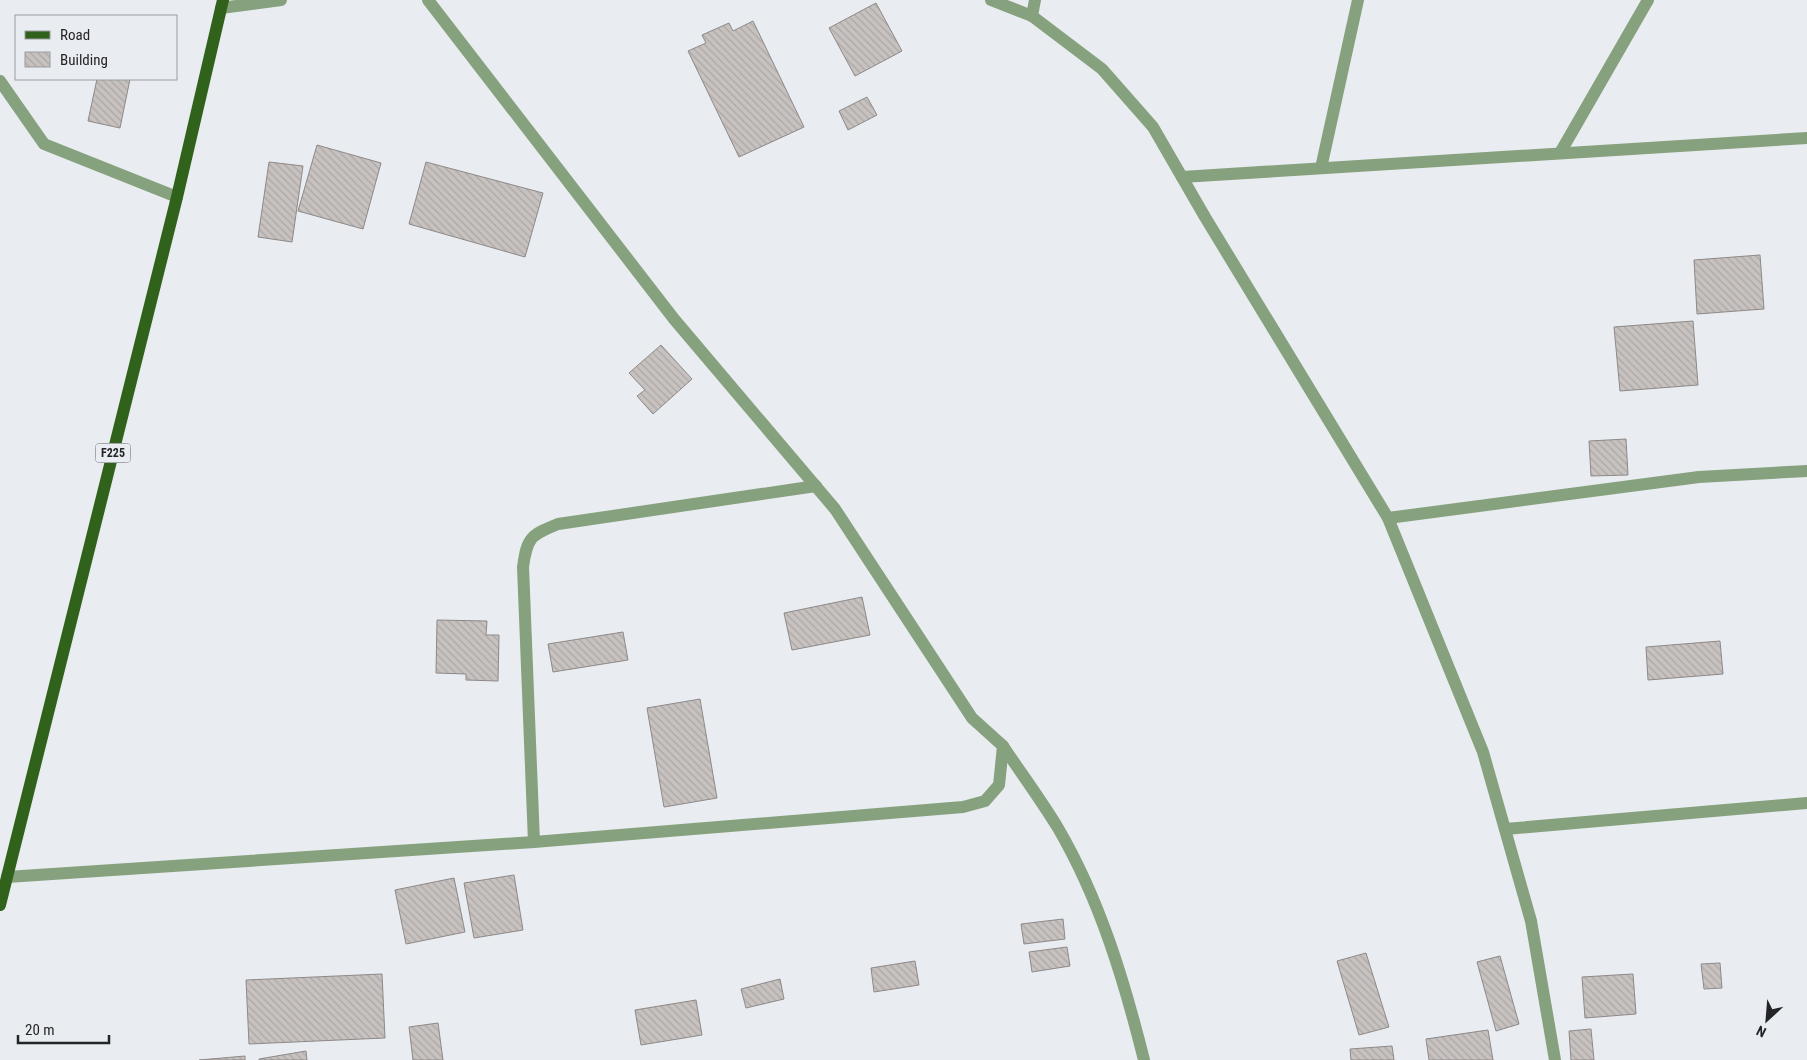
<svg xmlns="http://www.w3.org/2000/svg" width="1807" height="1060" font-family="'Roboto Condensed',sans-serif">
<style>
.building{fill:url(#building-back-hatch);stroke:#8e8988}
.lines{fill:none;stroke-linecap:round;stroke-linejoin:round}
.minor{stroke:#86a17d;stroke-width:12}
.primary{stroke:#31621c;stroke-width:12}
.labels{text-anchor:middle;stroke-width:4.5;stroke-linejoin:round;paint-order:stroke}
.shield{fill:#e9ecf0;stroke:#5e6063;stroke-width:1}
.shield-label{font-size:12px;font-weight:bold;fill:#232426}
</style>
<defs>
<pattern id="building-back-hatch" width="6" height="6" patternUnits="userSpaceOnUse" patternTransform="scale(1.25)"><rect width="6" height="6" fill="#c7c2c0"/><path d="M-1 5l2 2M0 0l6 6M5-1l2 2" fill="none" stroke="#aba7a5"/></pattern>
</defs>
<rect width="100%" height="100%" fill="#e9ecf0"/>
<g class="building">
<path d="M876 3 902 51 855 76 829 28Z"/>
<path d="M753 21 804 127 739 157 688 51 706 43 702 35 729 23 733 31Z"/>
<path d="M97 79H130L120 128 88 121Z"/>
<path d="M867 97 877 115 848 130 839 111Z"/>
<path d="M317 145 381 163 363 229 298 211Z"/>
<path d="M269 162 303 166 292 242 258 237Z"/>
<path d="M426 162 543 193 525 257 409 224Z"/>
<path d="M1760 255 1764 309 1697 314 1694 260Z"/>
<path d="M1693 321 1698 385 1620 391 1614 327Z"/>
<path d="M661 345 692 379 653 414 637 396 645 390 629 373Z"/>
<path d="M1626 439 1628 475 1591 476 1589 441Z"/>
<path d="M862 597 870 635 792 650 784 613Z"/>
<path d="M437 620 487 621 486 635H499L498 681 466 680V674L436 673Z"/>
<path d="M623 632 628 660 553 672 548 644Z"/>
<path d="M1720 641 1723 674 1648 680 1646 647Z"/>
<path d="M700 699 717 798 664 807 647 708Z"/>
<path d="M514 875 523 930 474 938 464 883Z"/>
<path d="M454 878 465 932 406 944 395 890Z"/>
<path d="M1063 919 1065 939 1024 944 1021 924Z"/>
<path d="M1067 947 1070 966 1032 972 1029 952Z"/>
<path d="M1366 953 1389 1027 1359 1035 1337 961Z"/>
<path d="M1500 956 1519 1024 1496 1031 1477 962Z"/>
<path d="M915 961 919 985 874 992 871 968Z"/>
<path d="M1720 963 1722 988 1704 989 1701 964Z"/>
<path d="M382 974 385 1038 249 1044 246 980Z"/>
<path d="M1633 974 1636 1014 1585 1018 1582 977Z"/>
<path d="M780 979 784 999 746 1008 741 989Z"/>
<path d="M696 1000 702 1035 641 1045 635 1010Z"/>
<path d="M438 1023 443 1060H413L409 1027Z"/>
<path d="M1591 1029 1594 1060H1571L1569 1031Z"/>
<path d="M1488 1030 1493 1060H1429L1426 1039Z"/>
<path d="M1392 1046 1394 1060H1351L1350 1049Z"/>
<path d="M306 1051 307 1060H259V1059Z"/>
<path d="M245 1056V1060H199Z"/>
</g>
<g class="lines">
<g class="minor">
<path d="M991 0 1032 16 1102 69 1153 127 1205 217 1388 518 1483 752 1531 921 1555 1060"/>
<path d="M221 8 281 0"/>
<path d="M1032 16 1035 0"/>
<path d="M0 81 44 144 177 197"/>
<path d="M1560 153 1648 0"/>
<path d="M1321 168 1358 0"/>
<path d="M1182 177 1807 138"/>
<path d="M1388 518 1699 477 1807 471"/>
<path d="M1003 746C1021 773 1041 800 1058 828 1100 900 1124 980 1144 1060"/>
<path d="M1505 829 1807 803"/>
<path d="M534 842 523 567C527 537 531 535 558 524L816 486"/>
<path d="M7 877 534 842 963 807 985 801 999 785 1003 746 972 718 835 509 674 319 428 0"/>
</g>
<path class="primary" d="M0 905 177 197 223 0"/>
</g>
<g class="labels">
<rect class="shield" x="95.5" y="443.5" width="35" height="19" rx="4"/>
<g class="shield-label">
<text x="113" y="457">F225</text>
</g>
</g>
<rect x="15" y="15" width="162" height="65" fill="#e9ecf0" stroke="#9a9c9f"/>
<rect x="25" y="31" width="25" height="8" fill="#31621c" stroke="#9a9c9f"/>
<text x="60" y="40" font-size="15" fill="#232426">Road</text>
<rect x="25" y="52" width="25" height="15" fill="url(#building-back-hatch)" stroke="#9a9c9f"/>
<text x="60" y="65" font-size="15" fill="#232426">Building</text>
<g transform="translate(1767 1020) rotate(206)" stroke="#e9ecf0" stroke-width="4" paint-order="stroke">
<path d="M0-4L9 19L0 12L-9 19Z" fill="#232426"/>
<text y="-8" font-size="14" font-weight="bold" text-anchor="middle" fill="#232426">N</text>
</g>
<path d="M18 1035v8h91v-8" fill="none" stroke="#232426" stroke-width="2.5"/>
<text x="25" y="1035" font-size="15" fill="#232426" stroke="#e9ecf0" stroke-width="4" paint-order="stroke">20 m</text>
</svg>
